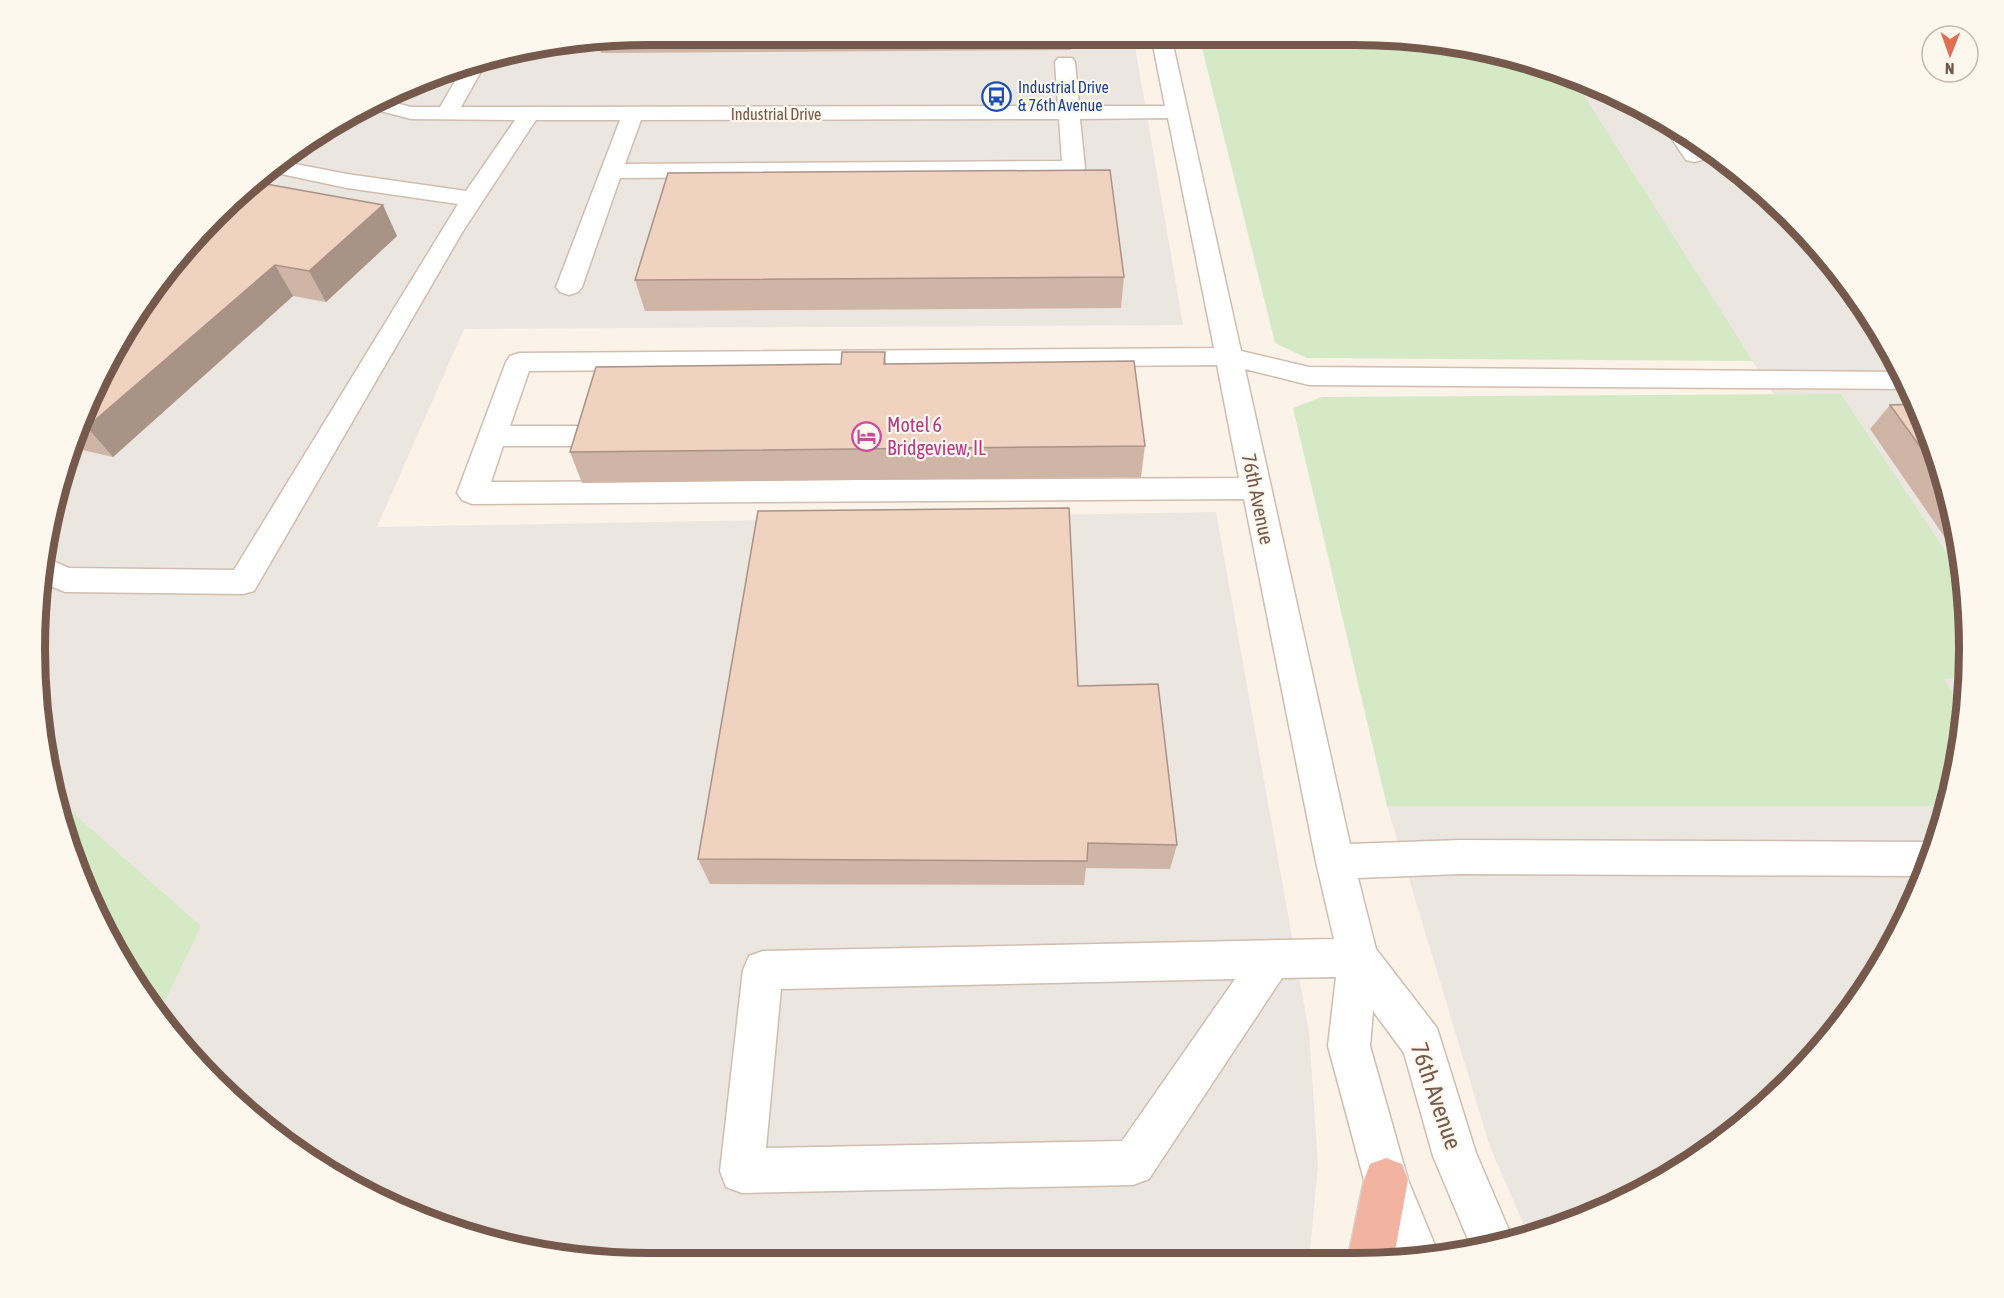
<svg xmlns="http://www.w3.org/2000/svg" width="2004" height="1298" font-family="'Asap Condensed',sans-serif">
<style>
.industrial{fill:#ece6e1}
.green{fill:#d5e9c6}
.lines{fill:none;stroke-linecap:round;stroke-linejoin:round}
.minor-casing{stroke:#cfbdb0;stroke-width:3}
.highway-casing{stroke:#d8d1cd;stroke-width:3}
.minor{fill:#fff;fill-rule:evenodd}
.highway{fill:#f2b4a1;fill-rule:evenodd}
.wall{fill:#ceb5a5}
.shaded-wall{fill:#a89386}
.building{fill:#f0d2c0;stroke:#a89386;stroke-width:1.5}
.labels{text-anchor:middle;stroke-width:4.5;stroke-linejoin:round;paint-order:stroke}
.far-transit-label{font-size:16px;fill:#164399;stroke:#fef7ed;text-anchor:start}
.far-street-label{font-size:16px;fill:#74594c;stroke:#fef7ed}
.hotel-label{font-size:20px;fill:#b23c85;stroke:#fef7ed;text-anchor:start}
.street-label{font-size:20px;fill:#74594c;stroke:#fef7ed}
.near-street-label{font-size:24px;fill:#74594c;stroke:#fef7ed}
.rim{fill:none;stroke:#74594c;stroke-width:8}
</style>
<rect width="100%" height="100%" fill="#fbf3e7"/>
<g class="industrial">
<path d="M568 40H1134L1183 325 464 329 377 527 1216 512 1309 1032 1318 1165 1309 1262 569 1258 467 1231 263 1125 244 1111 159 1014 201 926 53 795 36 690V609L67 451 117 342 215 214 307 138 452 67Z"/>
<path d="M1571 75 1626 98 1760 187 1842 275 1906 377 1948 490 1963 577 1841 394 1774 395Z"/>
<path d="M1966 678 1965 713 1944 679Z"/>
<path d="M1387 806H1946L1937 846 1887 956 1817 1054 1729 1136 1627 1200 1529 1237 1490 1147Z"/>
</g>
<g class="green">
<path d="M1200 40H1436L1552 67 1571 75 1753 361 1307 358 1275 343Z"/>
<path d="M1841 394 1963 577 1968 608 1966 678 1944 679 1965 713 1964 729 1946 806H1387L1293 408 1322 397Z"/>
<path d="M53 795 201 926 159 1014 138 990 81 884 55 808Z"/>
</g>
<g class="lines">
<defs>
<g id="minor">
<path d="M1152 40H1172L1241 351 1309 367 1903 372 1911 389 1309 385 1245 369 1350 844 1460 840 1931 842 1937 844 1923 876 1460 874 1358 878 1376 949 1437 1028 1476 1153 1514 1242 1472 1249 1433 1156 1404 1053 1373 1011 1370 1046 1408 1180 1439 1255 1395 1262 1364 1180 1328 1046 1336 977 1282 978 1149 1179 1133 1185 742 1193 726 1187 720 1171 743 970 749 956 763 951 1334 939 1316 862 1244 499 472 504 462 500 457 493 506 362 510 356 519 353 1214 348 1168 118 1080 119 1085 168 1082 173 1074 175 620 178 582 287 578 292 569 295 560 292 556 287 620 120H536L463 231 254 591 243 594 65 592 41 582 46 558 69 568 234 570 458 204 347 188 267 171 280 161 347 174 466 191 515 120 411 119 369 108 385 100 411 107H440L465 64 486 59 487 61 461 107 1058 106 1055 62 1058 58H1072L1075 62 1079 106H1165ZM1059 119 1062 161 625 164 641 120ZM1217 365 1239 478 491 482 503 446H585L595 443 599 436 595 429 585 426H510L529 371ZM1235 979 1122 1141 766 1148 781 989Z"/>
<path d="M1670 127 1699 146 1705 155 1702 160 1694 162 1686 160 1667 132Z"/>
</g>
<path id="highway" d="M1386 1158 1402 1164 1408 1180 1393 1262H1347L1364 1180 1370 1164Z"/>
</defs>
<use href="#minor" class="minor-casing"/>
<use href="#highway" class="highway-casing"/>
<use href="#minor" class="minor"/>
<use href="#highway" class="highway"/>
</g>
<g class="wall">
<path d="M597 40H1071V50L601 53Z"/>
<path d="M397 236 326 302 293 296 113 457 69 447 117 342 162 275Z"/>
<path d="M1124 277 1121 308 645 311 635 280Z"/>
<path d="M885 352 886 364 1145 446 1141 477 582 483 570 452 841 364Z"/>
<path d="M1916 404 1948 490 1957 539H1946L1870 429 1890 405Z"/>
<path d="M1078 686 1177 845 1170 869 1086 868 1084 885 710 884 698 859Z"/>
</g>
<g class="shaded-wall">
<path d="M383 205 397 236 326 302 309 271Z"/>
<path d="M275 265 293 296 113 457 87 427Z"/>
</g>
<g class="building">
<path d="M1110 170 1124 277 635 280 668 173Z"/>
<path d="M255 182 383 205 309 271 275 265 87 427 79 425 117 342 162 275 215 214Z"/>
<path d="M842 352H885L884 364 1134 361 1145 446 570 452 596 367 841 364Z"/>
<path d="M1916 404 1945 481 1890 405Z"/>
<path d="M1069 508 1078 686 1158 684 1177 845 1088 843 1087 861 698 859 758 511Z"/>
</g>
<defs>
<symbol id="bus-ring" viewBox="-11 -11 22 22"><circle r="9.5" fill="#fef7ed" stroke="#1a4fb4" stroke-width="1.5"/><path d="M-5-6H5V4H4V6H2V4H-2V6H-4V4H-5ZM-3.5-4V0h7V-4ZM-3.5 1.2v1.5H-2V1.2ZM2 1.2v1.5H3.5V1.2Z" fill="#1a4fb4"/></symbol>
<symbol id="hotel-ring" viewBox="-11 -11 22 22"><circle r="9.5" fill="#fef7ed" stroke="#d1479c" stroke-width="1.5"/><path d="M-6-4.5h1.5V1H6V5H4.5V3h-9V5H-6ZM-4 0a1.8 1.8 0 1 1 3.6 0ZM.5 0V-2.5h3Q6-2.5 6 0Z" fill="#d1479c"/></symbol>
</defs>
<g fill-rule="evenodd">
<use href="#bus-ring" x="980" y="80" width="33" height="33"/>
<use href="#hotel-ring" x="850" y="420" width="33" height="33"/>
</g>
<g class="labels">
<g class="far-transit-label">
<text x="1018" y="93">Industrial Drive<tspan x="1018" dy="18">&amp; 76th Avenue</tspan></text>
</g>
<g class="far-street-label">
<text x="776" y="120">Industrial Drive</text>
</g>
<g class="hotel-label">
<text x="887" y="432">Motel 6<tspan x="887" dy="23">Bridgeview, IL</tspan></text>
</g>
<g class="street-label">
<text transform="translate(1258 499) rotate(78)" y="7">76th Avenue</text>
</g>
<g class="near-street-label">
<text transform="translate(1436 1096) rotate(71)" y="8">76th Avenue</text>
</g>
</g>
<path d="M0 0H2004V1298H0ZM649 45H1355A604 604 0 0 1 1959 649V649A604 604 0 0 1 1355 1253H649A604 604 0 0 1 45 649V649A604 604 0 0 1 649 45Z" fill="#fef7ed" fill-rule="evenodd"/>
<path class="rim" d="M649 45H1355A604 604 0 0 1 1959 649V649A604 604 0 0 1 1355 1253H649A604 604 0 0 1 45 649V649A604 604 0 0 1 649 45Z"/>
<g transform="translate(1950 54) rotate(181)"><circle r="28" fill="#fef7ed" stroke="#c7b8ad" stroke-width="1.5"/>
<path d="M0-4.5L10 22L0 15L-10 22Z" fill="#df6e52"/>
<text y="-9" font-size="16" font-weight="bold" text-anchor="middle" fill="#74594c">N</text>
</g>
</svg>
